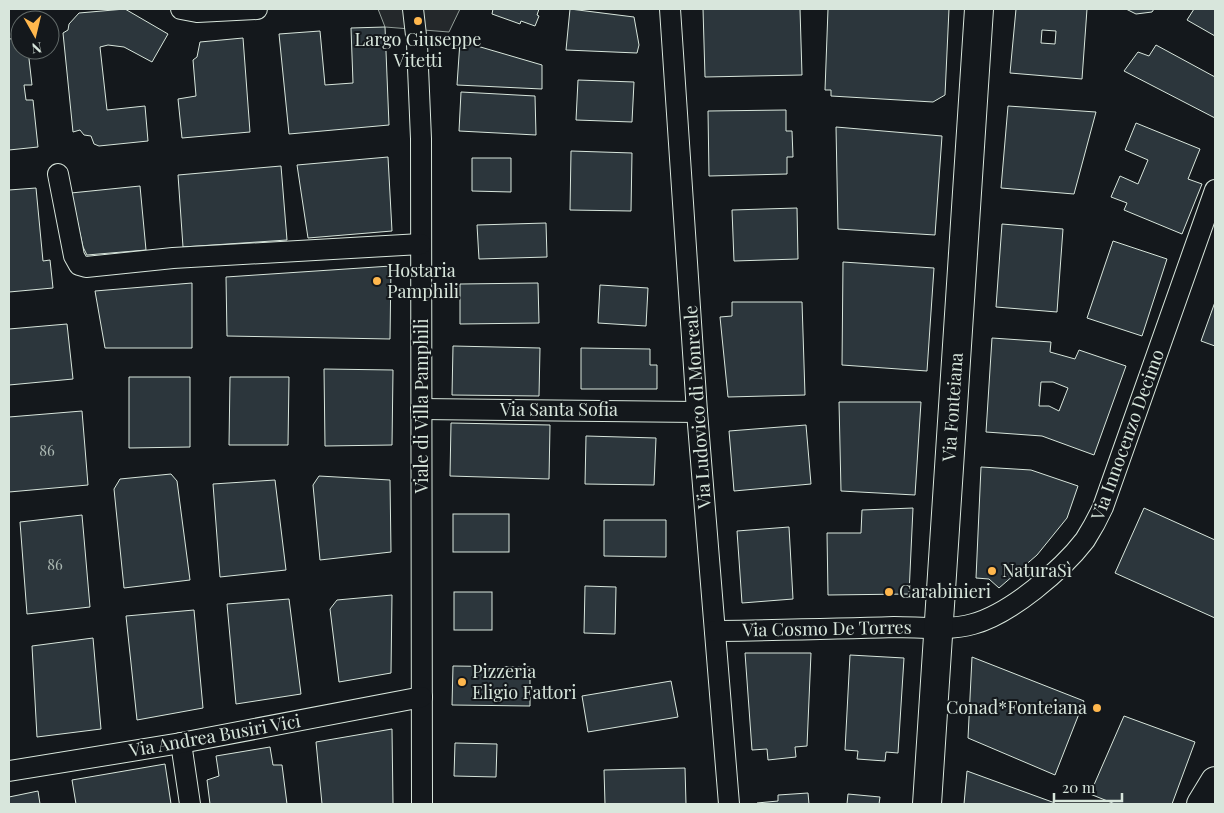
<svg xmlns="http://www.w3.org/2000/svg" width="1224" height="813" font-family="'Playfair Display',serif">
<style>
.parking{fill:#24282b;stroke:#939e99}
.building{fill:#2c363c;stroke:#d8e6dc;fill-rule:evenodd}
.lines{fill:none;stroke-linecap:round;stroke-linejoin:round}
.street-casing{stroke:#d8e6dc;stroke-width:22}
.secondary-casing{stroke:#d8e6dc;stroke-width:30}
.street{stroke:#14181c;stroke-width:20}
.secondary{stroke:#14181c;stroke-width:28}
.poi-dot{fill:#ffb74d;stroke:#14181c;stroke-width:2}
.labels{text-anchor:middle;stroke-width:4;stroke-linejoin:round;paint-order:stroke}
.number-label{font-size:15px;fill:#adbab4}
.poi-label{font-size:18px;fill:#d8e6dc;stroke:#14181c;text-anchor:start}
.street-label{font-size:18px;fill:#d8e6dc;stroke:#14181c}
</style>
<rect width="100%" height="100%" fill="#14181c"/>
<path class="parking" d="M378 9H460L449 32 385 27Z"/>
<g class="building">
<path d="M125 9 168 34 152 62 124 47 108 45 100 47 107 110 145 106 148 141 99 146 94 144 91 136 84 135 80 130 73 132 63 33 68 30 69 24 79 13Z"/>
<path d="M493 9H539L537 15 539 16 535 26 521 21 520 24 492 14Z"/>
<path d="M570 9 634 17 639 45 637 53 566 50Z"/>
<path d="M703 9H800L802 75 705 77Z"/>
<path d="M828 9H949L945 95 933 102 831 96V90H825Z"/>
<path d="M1016 9H1087L1082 79 1010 73ZM1042 30 1056 31 1055 44 1041 43Z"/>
<path d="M1126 9H1154L1152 12 1136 14Z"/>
<path d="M1194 9H1215V36L1187 20Z"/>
<path d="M385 27 389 125 289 134 279 34 320 31 325 85 353 83 351 28Z"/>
<path d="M19 38 20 50H28L32 85H24L26 100H33L38 147 9 150V39Z"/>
<path d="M243 38 250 132 182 138 178 99 196 96 193 60 197 57 200 42Z"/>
<path d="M460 41 542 65V89L457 85Z"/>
<path d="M1156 45 1215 77V118L1124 71 1138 52 1149 56Z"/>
<path d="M578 80 634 82 632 122 576 120Z"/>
<path d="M461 92 535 96 536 135 459 131Z"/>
<path d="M1008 106 1096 112 1074 194 1001 188Z"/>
<path d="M786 110V131H792L793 157H787V174L709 176 708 111Z"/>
<path d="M1136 123 1200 149 1188 179 1202 184 1182 234 1124 210 1127 203 1111 197 1120 176 1138 184 1148 160 1125 150Z"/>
<path d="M836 127 942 136 935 235 838 229Z"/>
<path d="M571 151 632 153 631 211 570 210Z"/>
<path d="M388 157 392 231 308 238 297 165Z"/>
<path d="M472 158H511V192L472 191Z"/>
<path d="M281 166 287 240 183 247 178 175Z"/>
<path d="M140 186 146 250 87 255 83 247 71 193Z"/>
<path d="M36 188 43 261 50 260 53 288 9 292V190Z"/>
<path d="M797 208 798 259 734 261 732 210Z"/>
<path d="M546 223 547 257 479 259 477 225Z"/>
<path d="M1002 224 1063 229 1057 312 996 307Z"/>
<path d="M1113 241 1167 259 1142 336 1087 318Z"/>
<path d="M843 262 934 268 927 371 842 365Z"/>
<path d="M391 266 390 339 227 336 226 277Z"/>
<path d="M192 283V348H105L95 291Z"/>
<path d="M538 283 539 323 460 324V284Z"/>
<path d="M600 285 648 288 646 326 598 323Z"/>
<path d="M732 302H802L805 395 728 397 720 317 732 316Z"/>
<path d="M1215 302V346L1201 341Z"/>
<path d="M67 324 73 379 9 385V329Z"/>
<path d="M992 338 1051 342 1050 352 1075 359 1079 350 1126 366 1094 455 1042 436 986 432ZM1041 382H1053L1068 388 1059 411 1049 406H1039Z"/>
<path d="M453 346 540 348 539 396 452 395Z"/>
<path d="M581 348 650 349V365H657V389H581Z"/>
<path d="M324 369 393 370 392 445 325 446Z"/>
<path d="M129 377H190V447L129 448Z"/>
<path d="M230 377H289L288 445H229Z"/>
<path d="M839 402H921L915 495 841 491Z"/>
<path d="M82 411 88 485 9 492V417Z"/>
<path d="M451 423 550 425 549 479 450 476Z"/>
<path d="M806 425 811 484 734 491 729 431Z"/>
<path d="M586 436 656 438 654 485 585 484Z"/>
<path d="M981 467 1031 470 1078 486 1067 518 1037 555 999 588 989 579 976 578Z"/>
<path d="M171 474 177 481 190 580 124 588 114 489 120 479Z"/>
<path d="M319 476 390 480 391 552 320 560 313 485Z"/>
<path d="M275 480 286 570 220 577 213 484Z"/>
<path d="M913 508 909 594 828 595 827 533H861L862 510Z"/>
<path d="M1144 508 1215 540V618L1115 573Z"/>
<rect x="453" y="514" width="56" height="38"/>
<path d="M82 515 90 607 27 614 20 522Z"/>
<path d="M604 520H666V557L604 556Z"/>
<path d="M789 527 793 599 742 603 737 531Z"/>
<path d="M585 586 616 587 615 634 584 633Z"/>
<rect x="454" y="592" width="38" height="38"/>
<path d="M392 595 391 673 339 682 330 609 337 600Z"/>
<path d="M289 599 301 694 236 704 227 604Z"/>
<path d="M194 610 203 708 137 720 126 616Z"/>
<path d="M93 638 101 729 37 737 32 646Z"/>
<path d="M745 653H811L807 746 795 747 796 757 768 760 767 749 752 750Z"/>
<path d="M850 655 904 658 898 753 886 752 885 761 857 759 858 751 845 750Z"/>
<path d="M972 657 1084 701 1055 775 968 738Z"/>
<path d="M453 666 530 667V706L452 705Z"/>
<path d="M671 681 678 717 588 732 582 696Z"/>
<path d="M1124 716 1195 742 1172 804H1115L1090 794Z"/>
<path d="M392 729 393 804H322L316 742Z"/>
<path d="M455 743 497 744 496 777 454 776Z"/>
<path d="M270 747 273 765H282L287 804H210L207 780 219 776 216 756Z"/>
<path d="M165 764 171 804H76L72 780Z"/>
<path d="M685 768 686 804H605L604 770Z"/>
<path d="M967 771 1055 803V804H964Z"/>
<path d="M38 791 40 804H9V797Z"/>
<path d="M808 793 809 804H757V803L778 801V795Z"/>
<path d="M848 794 880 797 879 804H847Z"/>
</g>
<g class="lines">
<defs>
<g id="street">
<path d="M181 9 197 12 257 9"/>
<path d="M413 9 417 44 421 139 422 804"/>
<path d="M670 9 697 412 729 804"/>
<path d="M58 174 74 256 79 265 86 267 173 258 421 244"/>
<path d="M421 409 697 412"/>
<path d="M715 631C774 630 834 629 894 627 920 627 948 631 973 624 1010 614 1062 570 1085 540 1092 529 1098 518 1103 507L1215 190"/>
<path d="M181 743 190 804"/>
<path d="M9 771 181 743 422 697"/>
</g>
<g id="secondary">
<path d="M927 804 979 9"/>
<path d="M1201 804 1215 781"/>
</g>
</defs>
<use href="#street" class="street-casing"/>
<use href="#secondary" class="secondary-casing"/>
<use href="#street" class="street"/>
<use href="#secondary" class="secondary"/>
</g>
<g class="poi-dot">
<circle cx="418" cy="21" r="5"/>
<circle cx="377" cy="281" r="5"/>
<circle cx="992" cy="571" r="5"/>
<circle cx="889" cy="592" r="5"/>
<circle cx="462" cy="682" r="5"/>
<circle cx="1097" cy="708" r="5"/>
</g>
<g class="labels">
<g class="number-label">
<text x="47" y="456">86</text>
<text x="55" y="570">86</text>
</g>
<g class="poi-label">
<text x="418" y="46" text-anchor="middle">Largo Giuseppe<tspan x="418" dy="21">Vitetti</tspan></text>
<text x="387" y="277">Hostaria<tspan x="387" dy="21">Pamphili</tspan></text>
<text x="1002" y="577">NaturaSì</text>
<text x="899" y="598">Carabinieri</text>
<text x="472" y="678">Pizzeria<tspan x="472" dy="21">Eligio Fattori</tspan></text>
<text x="1087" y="714" text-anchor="end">Conad*Fonteiana</text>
</g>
<g class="street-label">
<text transform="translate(422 406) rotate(-90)" y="6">Viale di Villa Pamphili</text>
<text transform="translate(698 407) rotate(-94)" y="6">Via Ludovico di Monreale</text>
<text transform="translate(953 407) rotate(-86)" y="6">Via Fonteiana</text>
<text x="559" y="416">Via Santa Sofia</text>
<text transform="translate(1128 435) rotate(-70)" y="6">Via Innocenzo Decimo</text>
<text transform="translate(827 629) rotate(-1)" y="6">Via Cosmo De Torres</text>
<text transform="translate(215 736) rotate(-10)" y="6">Via Andrea Busiri Vici</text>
</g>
</g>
<rect width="1224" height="813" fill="none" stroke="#d8e6dc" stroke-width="20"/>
<g transform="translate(35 35) rotate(172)"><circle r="24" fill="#14181c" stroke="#626a69"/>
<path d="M0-4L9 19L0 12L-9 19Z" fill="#ffb74d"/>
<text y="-8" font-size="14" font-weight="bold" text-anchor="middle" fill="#d8e6dc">N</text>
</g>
<path d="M1054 793v8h68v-8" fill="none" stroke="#d8e6dc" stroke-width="2.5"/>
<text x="1062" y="793" font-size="15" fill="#d8e6dc" stroke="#14181c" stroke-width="4" paint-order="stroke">20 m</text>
</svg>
